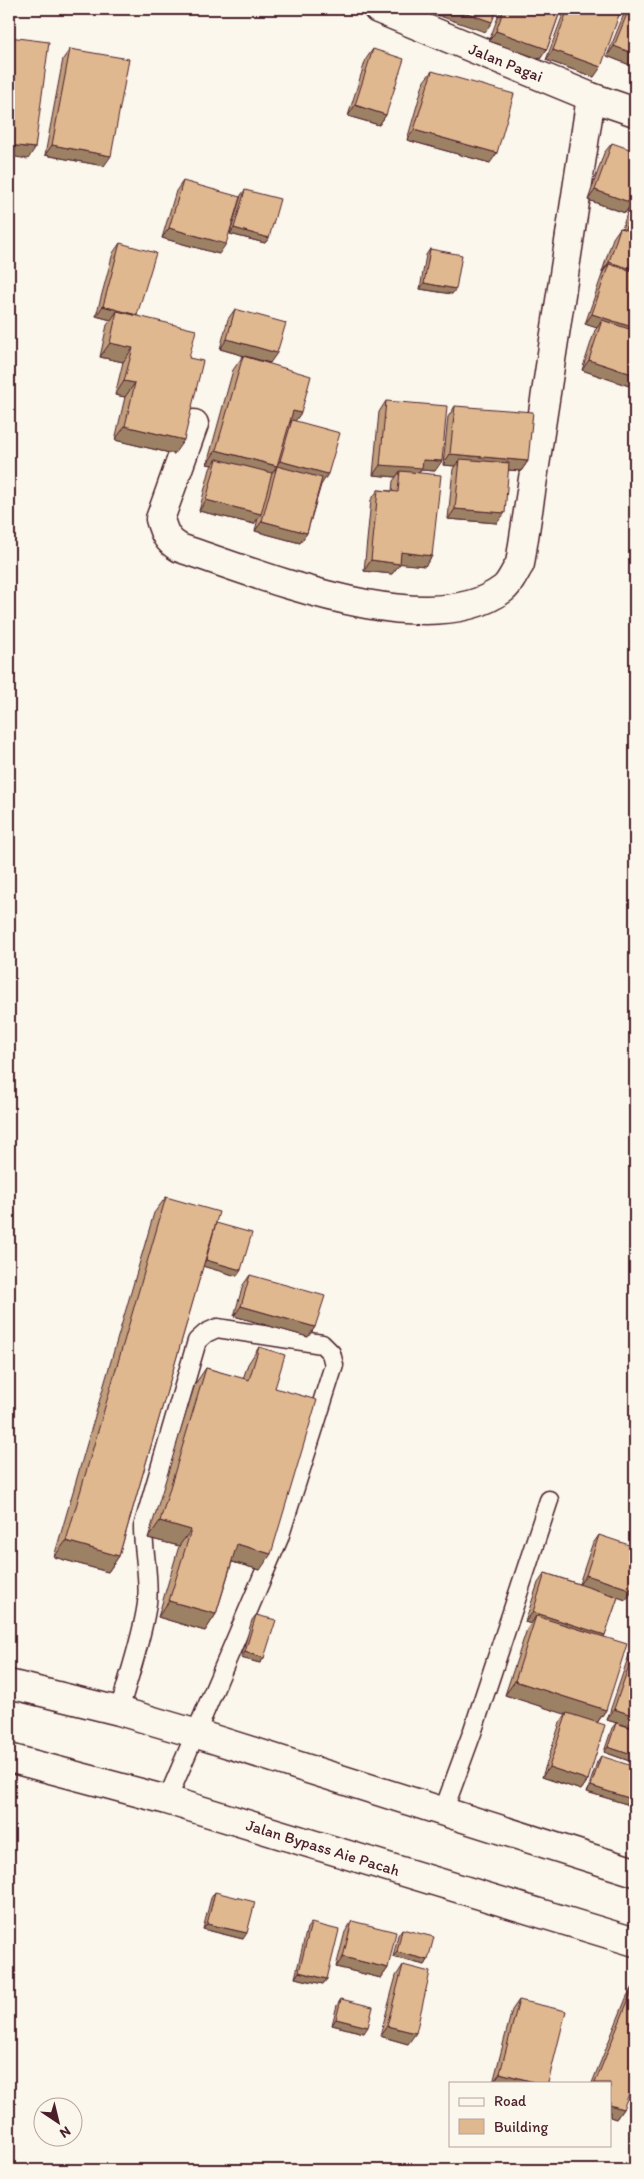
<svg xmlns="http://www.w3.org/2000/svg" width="644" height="2179" font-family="Itim,sans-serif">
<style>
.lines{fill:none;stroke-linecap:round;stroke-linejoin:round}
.lane-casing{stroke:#4a1f2b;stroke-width:21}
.street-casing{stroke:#4a1f2b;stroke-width:31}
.highway-casing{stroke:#4a1f2b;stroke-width:31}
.lane{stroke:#fbf7ec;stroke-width:18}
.street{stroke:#fbf7ec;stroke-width:28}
.highway{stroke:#fbf7ec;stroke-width:28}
.wall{fill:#c19e7c;stroke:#4a1f2b}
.shaded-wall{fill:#9d8165;stroke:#4a1f2b}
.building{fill:#e0b890;stroke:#4a1f2b}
.labels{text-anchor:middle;stroke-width:5;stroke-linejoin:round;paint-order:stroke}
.street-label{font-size:16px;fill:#4a1f2b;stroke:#fbf7ec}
</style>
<rect width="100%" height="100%" fill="#fbf7ec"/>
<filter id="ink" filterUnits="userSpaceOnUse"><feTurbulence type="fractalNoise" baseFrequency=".02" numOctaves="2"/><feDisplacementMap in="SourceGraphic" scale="10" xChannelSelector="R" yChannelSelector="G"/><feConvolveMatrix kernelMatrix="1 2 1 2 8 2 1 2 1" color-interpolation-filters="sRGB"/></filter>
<g filter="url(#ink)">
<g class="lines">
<defs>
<g id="lane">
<path d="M119 1711C128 1678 143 1636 147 1603 150 1578 143 1552 143 1527L197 1341 206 1333 217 1328 322 1344 331 1353 334 1365 279 1538 167 1800"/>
<path d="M443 1812 472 1733 549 1500"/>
</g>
<g id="street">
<path d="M378 9 591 97 635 112"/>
<path d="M194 424 160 519C164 533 167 541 180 548 259 574 429 645 503 589 510 584 515 571 520 564L591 97"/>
</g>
<g id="highway">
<path d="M9 1684 119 1711 194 1733 635 1872"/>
<path d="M9 1758 167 1800 635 1942"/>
</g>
</defs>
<use href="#lane" class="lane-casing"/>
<use href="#street" class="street-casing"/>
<use href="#highway" class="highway-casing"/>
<use href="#lane" class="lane"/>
<use href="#street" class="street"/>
<use href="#highway" class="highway"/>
</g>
<g class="wall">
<path d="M501 9H561L547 49 540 59 489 41Z"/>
<path d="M565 9H623L619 15 594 77 546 60Z"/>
<path d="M626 9H635V67L607 56Z"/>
<path d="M70 49 104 166 45 155 63 59Z"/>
<path d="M373 49 386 115 379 125 348 116 366 59Z"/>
<path d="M432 71 490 163 407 140 424 81Z"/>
<path d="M612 143 633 200 635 197V388L582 370 595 330 597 328 585 324 603 272H602L613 238 620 228 622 229 629 207 625 213 588 200 604 153Z"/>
<path d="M183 181 219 254 162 238 176 191Z"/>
<path d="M245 190 269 238 265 243 230 234 241 195Z"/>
<path d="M120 243 137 316 189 358 174 454 115 440 125 397 115 395 123 362 100 357 107 325 111 320 96 316 113 253Z"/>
<path d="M430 249 452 294 420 289 426 255Z"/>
<path d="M235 309 270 363 220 349 228 319Z"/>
<path d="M243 356 295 421 321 485 307 533 300 543 255 531 258 518 254 524 199 511 210 469 212 465 207 464 233 370Z"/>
<path d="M386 401 435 471 421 470 419 473 432 556 425 566 400 563 392 574 364 571 371 500 378 490 392 491 393 481 396 477 373 475 379 412Z"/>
<path d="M455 406 528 461 521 471 508 470 497 523 448 519 453 469 455 466 443 465 448 417Z"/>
<path d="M166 1197 215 1224 241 1270 237 1276 203 1266 119 1556 108 1572 54 1557 154 1213Z"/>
<path d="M250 1275 315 1327 308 1337 234 1316 243 1285Z"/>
<path d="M259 1347 275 1388 260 1570 232 1562 216 1614 205 1631 158 1617 179 1546 148 1538 195 1384 206 1368 243 1379 248 1364Z"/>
<path d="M599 1535 626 1600 618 1597 604 1637 606 1710 597 1723 588 1780 581 1790 542 1777 560 1723 566 1714 505 1695 527 1629 531 1624 525 1622 538 1583 545 1573 579 1584 592 1545Z"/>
<path d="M256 1615 264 1658 260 1663 241 1658 252 1620Z"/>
<path d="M635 1633V1646L631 1645Z"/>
<path d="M635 1646V1648L634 1728 607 1720 629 1655Z"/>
<path d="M616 1723 635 1729V1763L604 1752 612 1728Z"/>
<path d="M601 1756 633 1806 587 1792 597 1762Z"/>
<path d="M215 1892 243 1939 203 1929 211 1898Z"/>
<path d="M352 1921 388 1968 381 1978 336 1967 345 1932Z"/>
<path d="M311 1923 327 1979 323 1984 295 1978 307 1928Z"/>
<path d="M402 1929 428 1960 425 1965 393 1957 398 1935Z"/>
<path d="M403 1965 408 2044 380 2036 396 1976Z"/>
<path d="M634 1986 623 2109 616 2119 610 2117V2083H592L627 1996Z"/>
<path d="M341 1999 364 2033 332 2025 337 2005Z"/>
<path d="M519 2000 548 2083H493L512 2010Z"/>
</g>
<g class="shaded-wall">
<path d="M441 9H455L492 22 485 32 437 15Z"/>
<path d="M587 9H623L616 19Z"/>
<path d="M496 31 547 49 540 59 489 41Z"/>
<path d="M614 46 635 54V67L607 56Z"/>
<path d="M553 50 601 67 594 77 546 60Z"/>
<path d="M355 105 386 115 379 125 348 116Z"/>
<path d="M414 130 497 153 490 163 407 140Z"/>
<path d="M9 145 35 148 28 159 9 156Z"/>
<path d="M52 145 111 156 104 166 45 155Z"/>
<path d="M595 190 632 203 625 213 588 200Z"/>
<path d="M626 227 635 230V243L619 237Z"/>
<path d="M169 228 226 244 219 254 162 238Z"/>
<path d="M234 228 269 238 265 243 230 234Z"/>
<path d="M609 262 635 270V283L609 264 603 272H602Z"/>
<path d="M424 283 456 289 452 294 420 289Z"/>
<path d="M103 306 137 315 130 326 117 311 111 320 96 316Z"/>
<path d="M592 314 635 328V341L602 320 597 328 585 324Z"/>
<path d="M227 339 277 353 270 363 220 349Z"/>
<path d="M110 343 133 348 123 362 100 357Z"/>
<path d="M589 360 635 375V388L582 370Z"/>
<path d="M124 381 135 383 125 397 115 395Z"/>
<path d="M293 411 301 413 291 427 292 420 288 426Z"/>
<path d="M125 426 184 440 174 454 115 440Z"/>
<path d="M216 450 276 466 280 461 328 474 321 485 275 472 277 466 267 480 217 459 212 465 207 464Z"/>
<path d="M450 454 528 461 521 471 459 466 460 459 455 466 443 465Z"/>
<path d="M423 460 442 461 435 471 421 470 415 478 400 471 396 477 373 475 380 465Z"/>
<path d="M206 500 261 514 254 524 199 511Z"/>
<path d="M455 509 505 513 497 523 448 519Z"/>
<path d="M262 521 307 533 300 543 255 531Z"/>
<path d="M401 552 432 556 425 566 394 563Z"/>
<path d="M371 560 400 564 392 574 364 571Z"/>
<path d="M206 1260 241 1270 237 1276 202 1266Z"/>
<path d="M241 1306 315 1327 308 1337 234 1316Z"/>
<path d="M160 1521 191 1530 179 1546 148 1538Z"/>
<path d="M66 1541 119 1556 108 1572 54 1557Z"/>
<path d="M237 1544 271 1554 260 1570 226 1560Z"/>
<path d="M586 1575 633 1590 626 1600 579 1585Z"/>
<path d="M169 1601 216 1614 205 1631 158 1617Z"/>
<path d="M533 1612 605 1635 598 1646 536 1616 531 1624 525 1622Z"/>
<path d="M635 1639V1646L631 1645Z"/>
<path d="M245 1652 264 1658 260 1663 241 1658Z"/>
<path d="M515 1681 606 1710 596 1724 505 1695Z"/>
<path d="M614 1709 635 1716V1727L634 1728 607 1720Z"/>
<path d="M608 1747 635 1756V1763L604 1752Z"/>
<path d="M549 1767 588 1780 581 1790 542 1777Z"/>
<path d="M591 1786 635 1800V1802L633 1806 587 1792Z"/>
<path d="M207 1924 247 1933 243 1939 203 1929Z"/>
<path d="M397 1952 428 1960 425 1965 393 1957Z"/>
<path d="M343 1957 388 1968 381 1978 336 1967Z"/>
<path d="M299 1972 327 1979 323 1984 295 1978Z"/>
<path d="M336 2019 368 2027 364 2033 332 2025Z"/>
<path d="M387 2026 416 2033 408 2044 380 2036Z"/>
<path d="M500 2073 538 2083H493Z"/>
<path d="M610 2105 623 2109 616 2119 610 2117Z"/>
</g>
<g class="building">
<path d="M455 9H497L492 22Z"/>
<path d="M504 9H561L547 49 496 31Z"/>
<path d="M568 9H601L619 15 601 67 553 50Z"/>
<path d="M629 9H635V54L614 46Z"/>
<path d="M9 37 49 42 35 148 9 145Z"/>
<path d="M70 49 129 59 111 156 52 145Z"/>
<path d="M373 49 404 59 386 115 355 105Z"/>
<path d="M432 71 514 94 497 153 414 130Z"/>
<path d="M612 143 635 151V195L632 203 595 190Z"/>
<path d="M183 181 240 197 226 244 169 228Z"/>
<path d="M245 190 280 199 269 238 234 228Z"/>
<path d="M635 201V230L626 227Z"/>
<path d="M620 228 635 233V270L609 262Z"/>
<path d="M120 243 156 253 137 315 103 306Z"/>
<path d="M430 249 462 255 456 289 424 283Z"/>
<path d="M609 264 635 272V328L592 314Z"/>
<path d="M235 309 286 323 277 353 227 339Z"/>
<path d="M117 311 196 330 189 358 203 361 184 440 125 426 135 383 124 381 133 348 110 343Z"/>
<path d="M602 320 635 331V375L589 360Z"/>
<path d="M243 356 311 376 301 413 293 411 277 466 216 450Z"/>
<path d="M386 401 447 406 442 461 423 460 422 468 380 465Z"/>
<path d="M455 406 533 412 528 461 450 454Z"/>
<path d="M292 420 340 433 328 474 280 461Z"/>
<path d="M217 459 272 473 261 514 206 500Z"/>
<path d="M460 459 509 463 505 513 455 509Z"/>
<path d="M277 466 322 478 307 533 262 521Z"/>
<path d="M400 471 441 475 432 556 401 552 400 564 371 560 378 490 398 492Z"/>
<path d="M166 1197 219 1212 119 1556 66 1541Z"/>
<path d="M216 1223 252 1233 241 1270 206 1260Z"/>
<path d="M250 1275 325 1296 315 1327 241 1306Z"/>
<path d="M259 1347 285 1355 275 1388 317 1400 271 1554 237 1544 216 1614 169 1601 191 1530 160 1521 206 1368 249 1380Z"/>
<path d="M599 1535 635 1547V1584L633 1590 586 1575Z"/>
<path d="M545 1573 618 1597 605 1635 533 1612Z"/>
<path d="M256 1615 276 1620 264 1658 245 1652Z"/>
<path d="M536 1616 627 1644 606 1710 515 1681Z"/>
<path d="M635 1648V1716L614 1709Z"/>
<path d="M567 1713 605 1725 588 1780 549 1767Z"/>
<path d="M616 1723 635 1729V1756L608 1747Z"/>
<path d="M601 1756 635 1767V1800L591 1786Z"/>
<path d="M215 1892 255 1902 247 1933 207 1924Z"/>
<path d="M352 1921 396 1932 388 1968 343 1957Z"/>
<path d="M311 1923 339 1930 327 1979 299 1972Z"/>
<path d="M402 1929 434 1937 428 1960 397 1952Z"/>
<path d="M403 1965 430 1972 416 2033 387 2026Z"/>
<path d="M634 1986H635V2079L623 2109 610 2105V2083H595Z"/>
<path d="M341 1999 373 2007 368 2027 336 2019Z"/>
<path d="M519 2000 566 2011 548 2083H538L500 2073Z"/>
</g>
</g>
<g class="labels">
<g class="street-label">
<text transform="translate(506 62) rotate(22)" y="6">Jalan Pagai</text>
<text transform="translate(323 1847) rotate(17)" y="6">Jalan Bypass Aie Pacah</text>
</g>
</g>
<rect width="644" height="2179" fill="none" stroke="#fbf7ec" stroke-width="30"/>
<rect x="15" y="15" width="614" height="2149" fill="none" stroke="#4a1f2b" stroke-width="2" filter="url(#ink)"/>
<rect x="449" y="2082" width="162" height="65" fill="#fbf7ec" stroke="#b4a19f"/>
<rect x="459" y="2098" width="25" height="8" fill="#fbf7ec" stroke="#b4a19f"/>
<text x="494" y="2106" font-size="15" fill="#4a1f2b">Road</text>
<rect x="459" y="2119" width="25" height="15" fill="#e0b890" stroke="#b4a19f"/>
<text x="494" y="2132" font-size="15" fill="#4a1f2b">Building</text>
<g transform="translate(58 2122) rotate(145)"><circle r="24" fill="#fbf7ec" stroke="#b4a19f"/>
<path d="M0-4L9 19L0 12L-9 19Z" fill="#4a1f2b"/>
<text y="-8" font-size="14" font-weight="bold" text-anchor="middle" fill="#4a1f2b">N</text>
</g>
</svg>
